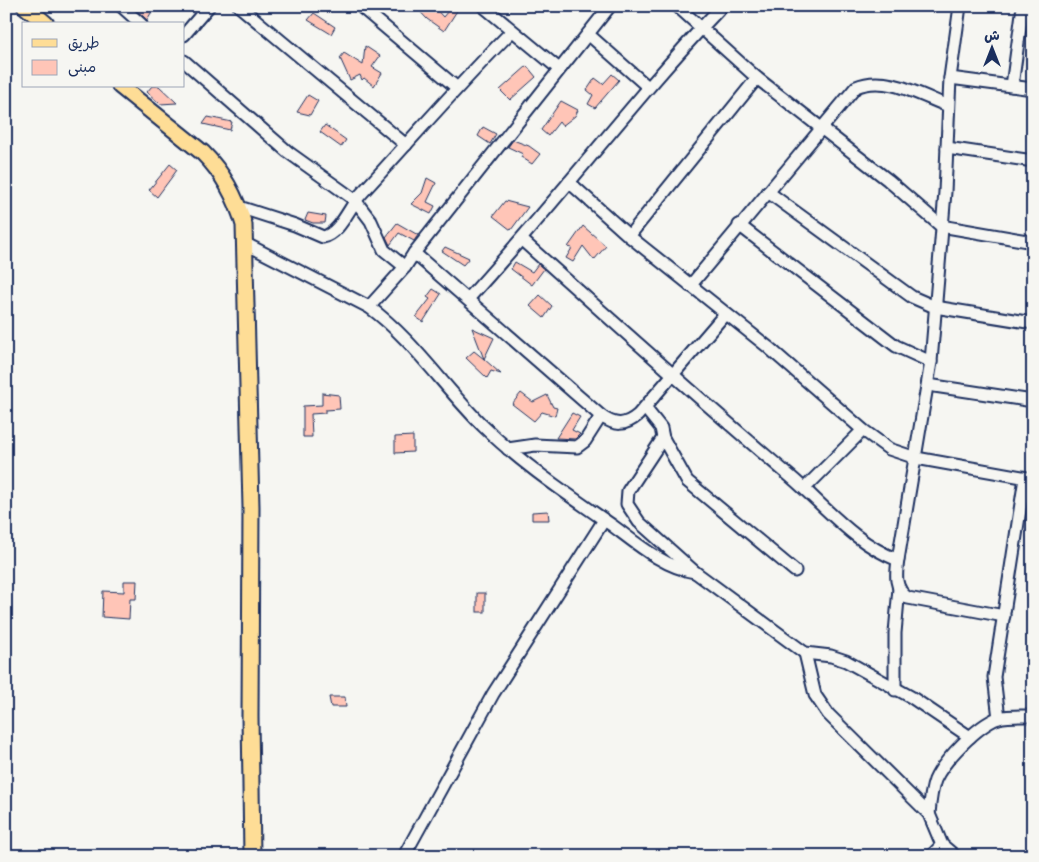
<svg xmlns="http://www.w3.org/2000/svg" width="1039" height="862" font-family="'Patrick Hand','Playpen Sans Arabic',sans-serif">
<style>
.building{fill:#ffc5b7;stroke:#1b2f5e}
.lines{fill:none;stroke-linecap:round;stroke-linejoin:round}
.minor-casing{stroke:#1b2f5e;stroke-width:15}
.major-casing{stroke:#1b2f5e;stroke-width:19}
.minor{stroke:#f6f6f2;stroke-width:11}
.major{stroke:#fedd96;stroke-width:15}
</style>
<rect width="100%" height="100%" fill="#f6f6f2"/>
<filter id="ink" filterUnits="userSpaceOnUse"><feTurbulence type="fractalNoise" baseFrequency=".02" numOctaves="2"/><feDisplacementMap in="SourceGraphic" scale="10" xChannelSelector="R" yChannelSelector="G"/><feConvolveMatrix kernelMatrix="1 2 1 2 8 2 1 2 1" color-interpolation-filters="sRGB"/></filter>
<g filter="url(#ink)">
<g class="building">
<path d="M132 6H155L147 20Z"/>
<path d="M415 6H433L443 17 452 6H460L444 31 427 19Z"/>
<path d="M314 13 335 27 331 34 308 20Z"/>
<path d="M365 46 380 56 372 67 382 73 374 86 364 78 362 80 360 75 350 80 340 58 344 53 363 65Z"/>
<path d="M527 66 536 77 510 100 500 90Z"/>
<path d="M612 74 619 80 595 108 588 104 593 95 587 90 595 78 603 84Z"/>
<path d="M152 86H159L177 103 160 104 147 92Z"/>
<path d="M308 95 318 101 310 115 297 112Z"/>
<path d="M561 101 578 110 575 116 562 126 559 122 548 136 541 130Z"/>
<path d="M208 117 232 122 230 130 203 124Z"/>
<path d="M325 125 346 140 341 147 320 132Z"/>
<path d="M483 127 496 134 490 144 478 136Z"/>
<path d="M513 140 529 146 540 154 532 164 521 157 523 154 508 147Z"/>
<path d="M170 164 177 170 157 197 149 190Z"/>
<path d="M427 178 436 183 427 202 435 206 431 214 411 204 422 193Z"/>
<path d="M505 201 528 207 511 230 493 216Z"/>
<path d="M308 213 326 216 325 223H313L305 220Z"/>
<path d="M397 223 418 235 414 241 399 233 390 245 386 237Z"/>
<path d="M583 226 606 246 594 260 583 246 573 262 566 258 572 248 568 247Z"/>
<path d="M445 247 469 258 463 265 442 251Z"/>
<path d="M515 262 532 272 538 264 544 269 532 285 511 269Z"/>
<path d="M433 289 441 294 423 322 416 317 430 299 427 297Z"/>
<path d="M540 295 552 306 544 318 530 306Z"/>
<path d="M472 328 494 338 484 359 501 374 491 371 487 378 466 358 474 351 484 359Z"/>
<path d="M322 393 339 395 340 409 325 410V413L311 414 312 437H303V406L322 405Z"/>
<path d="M521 393 533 402 547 395 553 407 557 408 555 416 542 412 534 421 512 404Z"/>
<path d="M572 413 580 417 572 430 580 434 575 439 556 438Z"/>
<path d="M413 436V452L395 453V437Z"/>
<path d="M548 511 549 520H532V512Z"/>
<path d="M124 581H137L136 599H130L129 619 102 617 103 591 124 592Z"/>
<rect x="477" y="593" width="8" height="19"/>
<path d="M329 697H345L346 707H331Z"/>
</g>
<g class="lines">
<defs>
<g id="minor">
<path d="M121 6 141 24"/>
<path d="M239 6 406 145"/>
<path d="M360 6 456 87"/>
<path d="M483 6 559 69"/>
<path d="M677 6 757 78 888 180 941 226 1033 242"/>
<path d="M960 6 950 78 945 192 931 362 898 560C896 574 894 589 908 598L1004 616"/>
<path d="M588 34 648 87"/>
<path d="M184 35 209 6"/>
<path d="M184 61 288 152 355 200 371 221 384 250 405 267"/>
<path d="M950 78 1033 89"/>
<path d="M1012 86 1023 6"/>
<path d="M947 148 1033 161"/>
<path d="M569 182 629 236 768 347 863 430 889 449 916 458 1033 479"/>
<path d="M768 192 912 297 935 307 1033 323"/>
<path d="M239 207 295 225 323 237C341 233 349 206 362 193 412 139 460 83 512 31"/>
<path d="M739 225 896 346 931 362"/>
<path d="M629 236 757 78"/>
<path d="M522 240C611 320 700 400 791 477 826 507 854 543 898 560"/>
<path d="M246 244 369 307C413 339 445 389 484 427 523 465 569 495 613 526 637 544 665 568 695 572"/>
<path d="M414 253 601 416C615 426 625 426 638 415L725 314"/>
<path d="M690 286 856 87C885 74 920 95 948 106"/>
<path d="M468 299C555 204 633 100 722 6"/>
<path d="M369 307 405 267 414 253 610 6"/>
<path d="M928 385 1033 401"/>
<path d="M645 408 661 428 663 438 687 481 795 571"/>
<path d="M663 438 628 491 627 504 639 522 695 572 805 653 831 656 846 661 911 697 970 737"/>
<path d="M508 449 535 445 577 447 585 441 601 416"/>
<path d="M805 488 863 430"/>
<path d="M805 653 815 695 828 714 929 814 942 845 955 856"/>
<path d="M895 690V633L899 588"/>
<path d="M999 718 994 677 1025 478"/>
<path d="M929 814C930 802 931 791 935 780 944 760 977 726 998 718 1009 715 1022 716 1033 716"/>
<path d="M404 856 493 694 604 520"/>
<path d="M931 856 942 845"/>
</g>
<g id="major">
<path d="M25 6 46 24"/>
<path d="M120 86 203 153C224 174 236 197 244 225L251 507 250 716 252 856"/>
</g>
</defs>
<use href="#minor" class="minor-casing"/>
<use href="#major" class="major-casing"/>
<use href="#minor" class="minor"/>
<use href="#major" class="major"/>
</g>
</g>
<rect width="1039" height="862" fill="none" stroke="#f6f6f2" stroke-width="25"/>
<rect x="12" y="12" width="1014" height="837" fill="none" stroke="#1b2f5e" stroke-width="2" filter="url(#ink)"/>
<rect x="22" y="22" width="162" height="65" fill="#f6f6f2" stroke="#9ea6b7"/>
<rect x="32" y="39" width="25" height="8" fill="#fedd96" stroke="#9ea6b7"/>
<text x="68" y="48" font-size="15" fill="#1b2f5e">طريق</text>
<rect x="32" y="60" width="25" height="15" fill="#ffc5b7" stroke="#9ea6b7"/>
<text x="68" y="72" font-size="15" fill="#1b2f5e">مبنى</text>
<g transform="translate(992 48)" stroke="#f6f6f2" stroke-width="4" paint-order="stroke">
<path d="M0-4L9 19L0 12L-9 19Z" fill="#1b2f5e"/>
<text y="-8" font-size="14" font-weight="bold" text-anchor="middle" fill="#1b2f5e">ش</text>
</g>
</svg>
